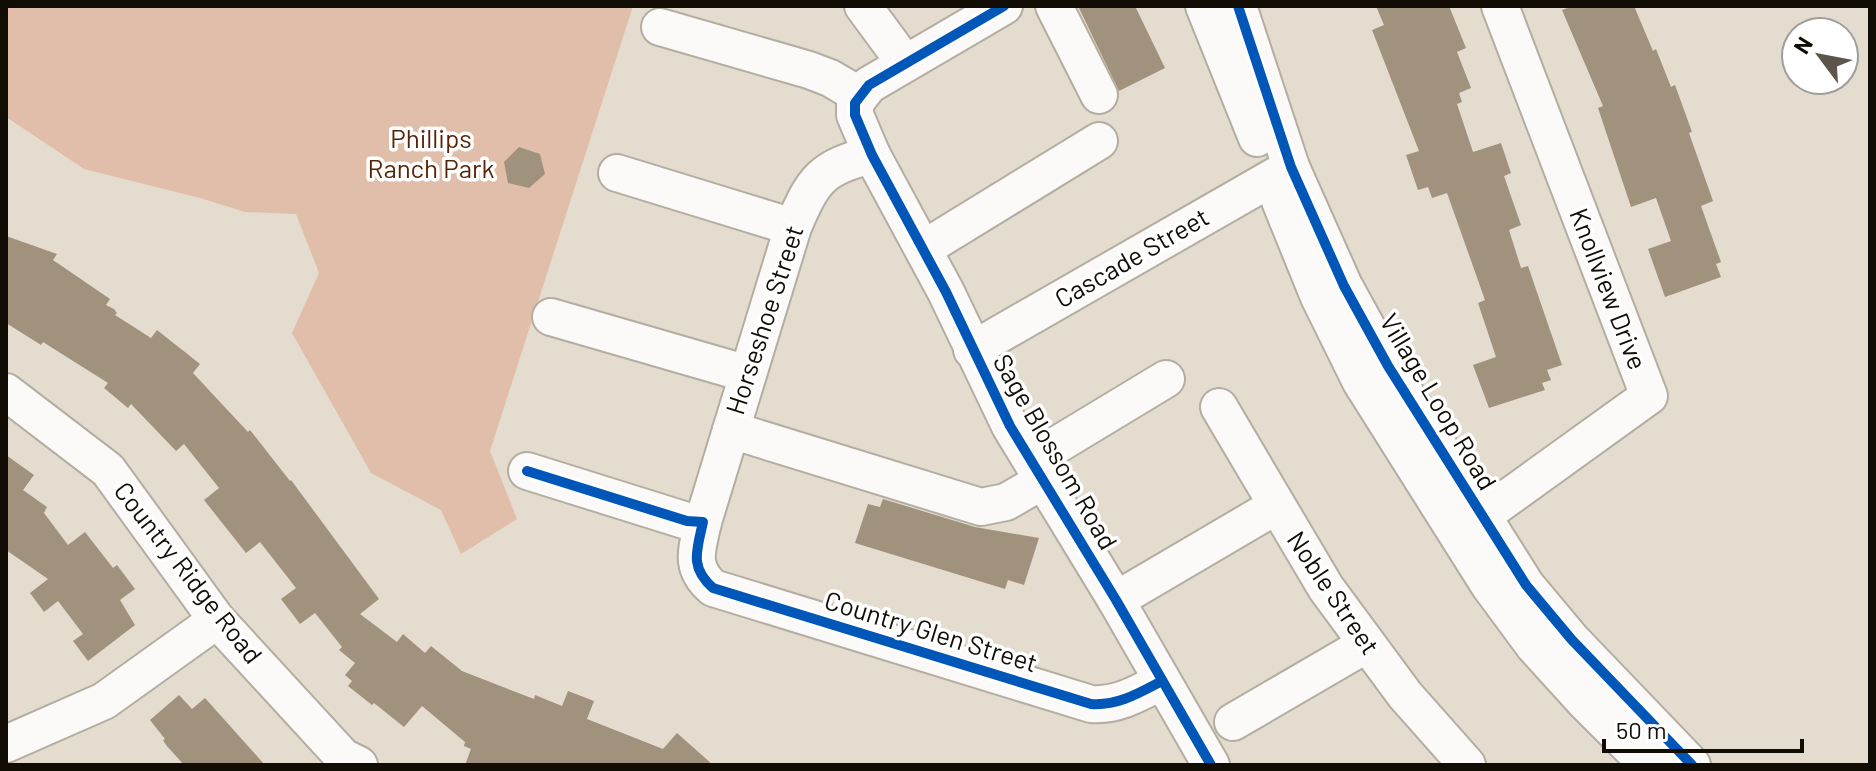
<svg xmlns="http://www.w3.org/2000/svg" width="1876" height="771" font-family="Barlow,sans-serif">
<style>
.green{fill:#e1bea9}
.building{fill:#a1927e}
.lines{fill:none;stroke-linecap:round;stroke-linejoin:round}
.minor-casing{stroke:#b3ada2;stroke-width:40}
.minor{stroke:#fbfaf8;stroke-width:36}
.cycleway-casing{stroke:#fff;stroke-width:15}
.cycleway{stroke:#0057b8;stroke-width:10}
.labels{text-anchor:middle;stroke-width:7;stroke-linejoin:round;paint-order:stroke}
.park-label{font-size:26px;fill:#582408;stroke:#fff}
.street-label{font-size:26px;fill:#110c04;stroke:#fff}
</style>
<rect width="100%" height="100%" fill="#e4dcce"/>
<path class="green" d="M6 6H633L490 451 517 519 461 554 441 510 371 473 292 333 319 273 296 214 245 212 200 198 84 169 6 117Z"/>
<g class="building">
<path d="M1078 6H1135L1165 68 1119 91Z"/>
<path d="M1376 6H1449L1466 48 1457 52 1471 88 1459 93 1462 102 1457 104 1473 152 1501 143 1511 173 1504 176 1521 225 1509 230 1521 268 1528 266 1562 365 1547 370 1551 380 1542 383 1545 390 1489 408 1473 365 1496 357 1478 303 1485 300 1447 193 1432 198 1428 187 1418 190 1406 155 1419 151 1372 30 1384 25Z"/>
<path d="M1573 6H1634L1653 51 1656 49 1671 87 1675 85 1692 132 1689 133 1713 201 1701 206 1721 262 1716 264 1721 277 1665 297 1648 249 1671 241 1656 198 1631 207 1598 108 1603 106 1562 10Z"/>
<path d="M519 147 540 154 545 174 529 188 508 183 504 162Z"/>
<path d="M6 236 57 254 53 260 110 299 106 305 114 309 117 313 115 315 151 338 157 330 200 364 193 373 248 432 250 430 290 481 291 480 379 599 360 614 397 642 403 634 425 653 431 646 462 671 534 699 535 695 562 706 568 691 594 701 587 719 663 749 677 733 713 765H465L471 749 464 746 465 742 422 706 404 727 374 703 372 705 348 686 352 681 345 675 355 663 339 650 342 647 315 613 300 624 281 599 296 588 260 542 246 553 204 500 219 488 184 444 176 451 131 404 128 408 104 388 108 383 43 342 41 345 6 323Z"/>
<path d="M6 455 34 475 23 490 47 507 44 513 68 545 85 532 113 568 117 565 135 589 120 600 135 625 88 661 73 641 83 634 58 601 44 612 30 593 48 579 6 550Z"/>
<path d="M883 499 975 527 1039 538 1024 585 1008 580 1005 589 855 543 868 504 880 507Z"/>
<path d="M179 695 192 709 205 698 265 765H184L166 745 163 740 165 739 150 720Z"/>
</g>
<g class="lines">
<defs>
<g id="minor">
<path d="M863 6 905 63"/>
<path d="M1004 6 869 85 855 103V115L872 155 946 292 1010 426 1116 600 1211 765"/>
<path d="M1054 6 1099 95"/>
<path d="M1204 6 1257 138"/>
<path d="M1238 6 1291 167 1344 286 1388 366 1526 585 1572 640 1692 765"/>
<path d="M660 27 809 70 830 78 859 95"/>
<path d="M617 173 793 227"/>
<path d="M1280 201 1319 297 1361 382 1489 585 1534 646 1584 701 1648 765"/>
<path d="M923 249 1099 141"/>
<path d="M551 317 748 374"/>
<path d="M972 350 1291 167"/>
<path d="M6 392 108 470 217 620 343 757 359 765"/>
<path d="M1219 407 1326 588 1405 695 1467 765"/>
<path d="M731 430 981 507 1006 502 1044 480"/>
<path d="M1032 460 1166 379"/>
<path d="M527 471 687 521 703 522C697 550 689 567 713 588L1091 704C1118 706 1139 693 1162 681"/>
<path d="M703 522 793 227C813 180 821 167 872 155"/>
<path d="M1463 530 1649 396 1500 6"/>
<path d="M1116 600 1276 506"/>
<path d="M1233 722 1367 644"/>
<path d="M6 744 104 701 217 620"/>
</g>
</defs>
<use href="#minor" class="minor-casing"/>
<use href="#minor" class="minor"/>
<defs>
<g id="cycleway">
<path d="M1004 6 869 85 855 103V115L872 155 946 292 1010 426 1116 600 1211 765"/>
<path d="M1238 6 1291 167 1344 286 1388 366 1526 585 1572 640 1692 765"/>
<path d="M527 471 687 521 703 522C697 550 689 567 713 588L1091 704C1118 706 1139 693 1162 681"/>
</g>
</defs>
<use href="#cycleway" class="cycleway-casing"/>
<use href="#cycleway" class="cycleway"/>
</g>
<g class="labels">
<g class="park-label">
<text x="431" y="148">Phillips<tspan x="431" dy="30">Ranch Park</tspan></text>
</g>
<g class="street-label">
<text transform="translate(1132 258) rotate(-30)" y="9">Cascade Street</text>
<text transform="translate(1608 289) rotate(69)" y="9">Knollview Drive</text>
<text transform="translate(765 320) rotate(-72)" y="9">Horseshoe Street</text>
<text transform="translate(1438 402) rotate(59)" y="9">Village Loop Road</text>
<text transform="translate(1055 452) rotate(60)" y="9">Sage Blossom Road</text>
<text transform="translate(188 573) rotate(52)" y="9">Country Ridge Road</text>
<text transform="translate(1333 593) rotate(56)" y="9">Noble Street</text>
<text transform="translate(931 632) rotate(17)" y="9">Country Glen Street</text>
</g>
</g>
<rect width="1876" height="771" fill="none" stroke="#110c04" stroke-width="16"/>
<g transform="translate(1820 56) rotate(302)"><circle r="38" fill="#ffffff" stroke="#a09e9b" stroke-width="2"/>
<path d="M0-6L14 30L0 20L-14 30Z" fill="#5b554b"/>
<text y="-12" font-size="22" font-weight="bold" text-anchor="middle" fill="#110c04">N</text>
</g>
<path d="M1604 739v12h198v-12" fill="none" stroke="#110c04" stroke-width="4"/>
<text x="1616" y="739" font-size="24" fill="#110c04" stroke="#ffffff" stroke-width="6" paint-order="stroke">50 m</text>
</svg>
